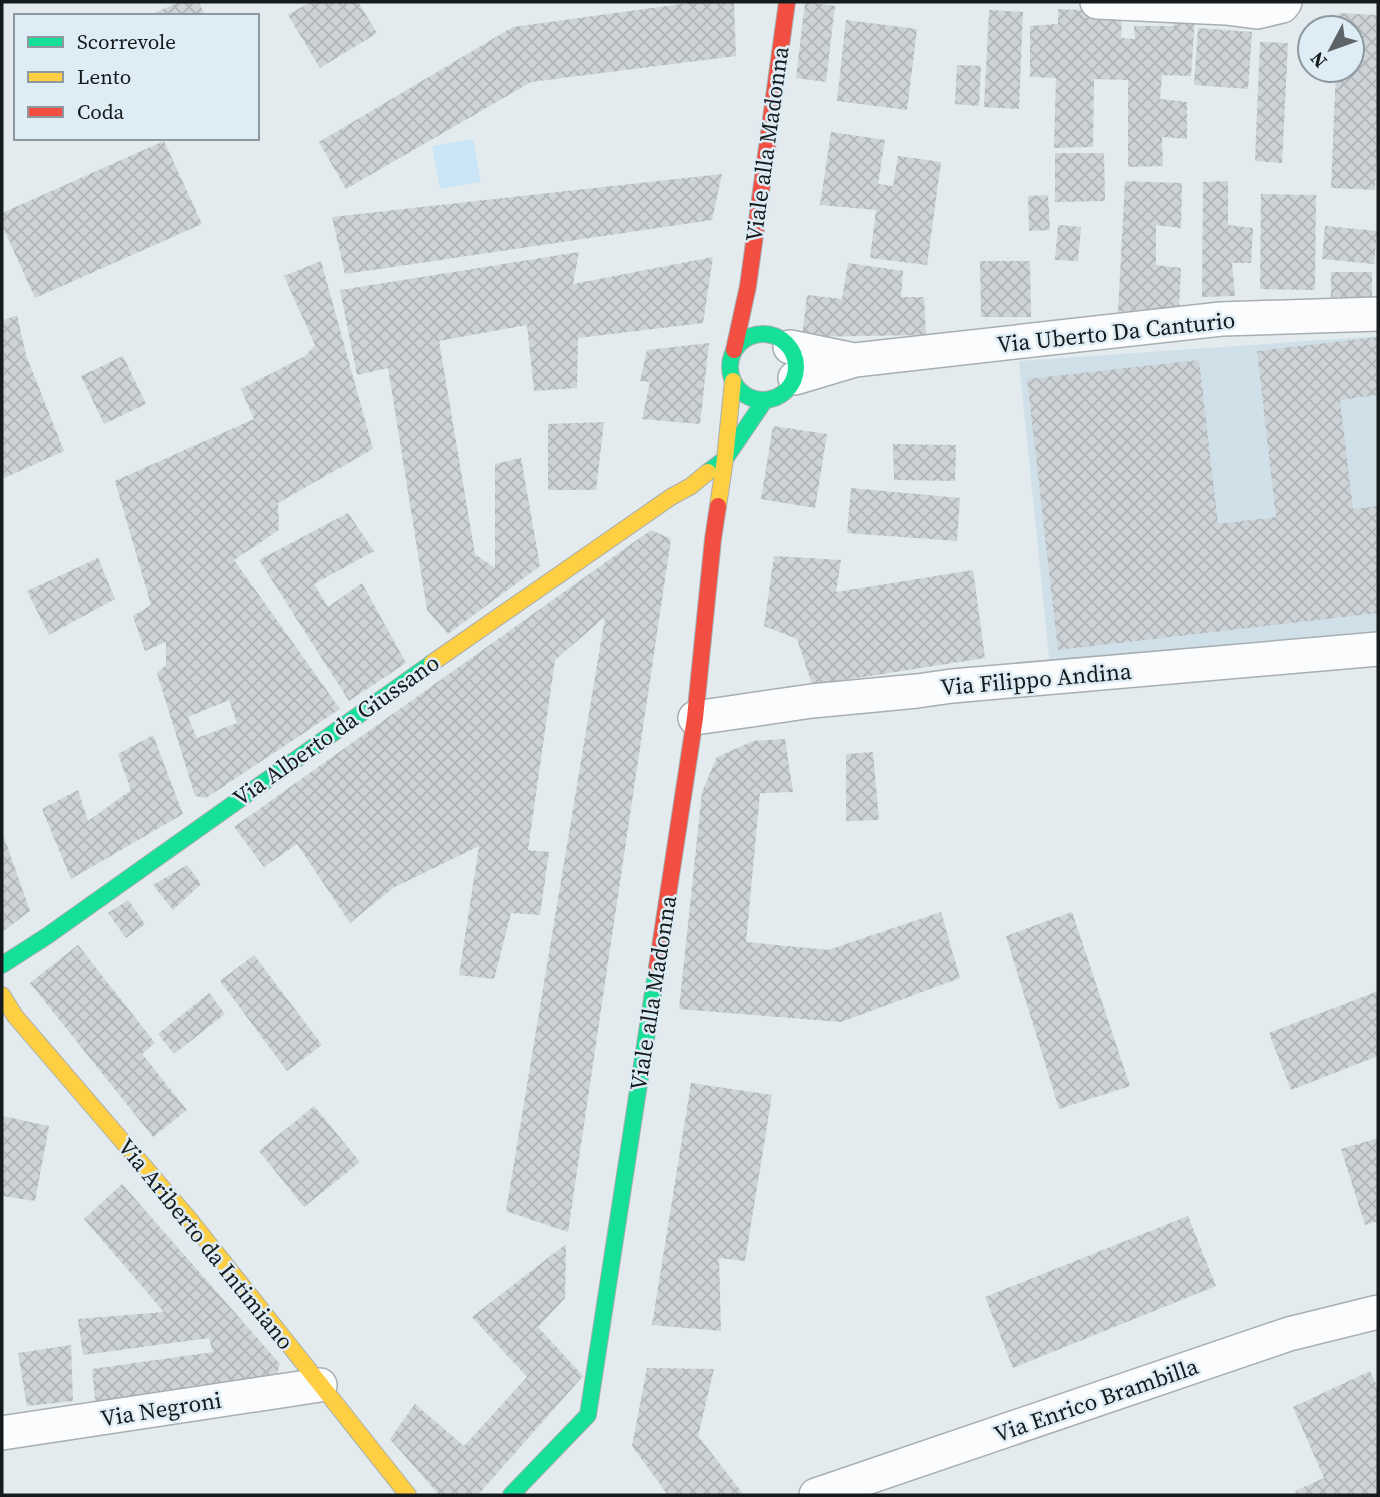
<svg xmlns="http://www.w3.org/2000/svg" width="1380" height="1497" font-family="'Source Serif 4',serif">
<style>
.built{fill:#d0e0e9}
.park{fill:#cae5f5}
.building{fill:url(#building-cross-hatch);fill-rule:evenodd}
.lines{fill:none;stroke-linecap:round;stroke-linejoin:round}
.street-casing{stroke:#a8aeb1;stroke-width:36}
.fast-casing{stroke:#a8aeb1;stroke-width:18}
.slow-casing{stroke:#a8aeb1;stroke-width:18}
.jam-casing{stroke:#a8aeb1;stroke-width:18}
.street{stroke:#fbfcfd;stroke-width:33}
.fast{stroke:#16e098;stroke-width:16}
.slow{stroke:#ffcf43;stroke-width:16}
.jam{stroke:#f24e42;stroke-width:16}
.labels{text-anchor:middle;stroke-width:5;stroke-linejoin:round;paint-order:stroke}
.street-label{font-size:23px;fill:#151a1d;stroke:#ddecf5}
</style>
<defs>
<pattern id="building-cross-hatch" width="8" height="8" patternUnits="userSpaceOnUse" patternTransform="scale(1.75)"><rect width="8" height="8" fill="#cdd3d7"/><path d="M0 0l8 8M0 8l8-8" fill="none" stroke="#afb5b8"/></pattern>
</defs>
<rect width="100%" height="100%" fill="#e3ebef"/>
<path class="built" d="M1378 336V631L1050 667 1019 361Z"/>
<path class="park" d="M473 139 481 182 440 189 432 146Z"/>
<g class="building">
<path d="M179 2H199L205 16H148Z"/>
<path d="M310 2H358L377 33 320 68 288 15Z"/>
<path d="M696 2H734L736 56 531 82 346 189 319 142 513 27Z"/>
<path d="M805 2 835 6 826 82 796 78Z"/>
<path d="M1058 9 1122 12 1121 38 1135 39 1134 26H1174V15L1195 16 1191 76 1162 75 1160 99 1187 102V139L1162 137 1163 166 1128 167V80L1094 79 1093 147 1054 148 1056 78 1030 77V26L1058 24Z"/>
<path d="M989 10 1023 12 1019 109 984 107Z"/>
<path d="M1339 13 1378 15V126L1375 190 1331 188 1336 70H1352V28H1338Z"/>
<path d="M846 20 917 29 907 110 837 101Z"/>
<path d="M1198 28 1252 32 1248 89 1194 85Z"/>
<path d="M1260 42 1288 43 1282 163 1255 161Z"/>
<path d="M957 65 981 66 979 106 955 104Z"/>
<path d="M831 132 885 140 878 184 893 186 898 156 941 162 927 265 870 258 876 210 820 205Z"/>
<path d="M164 141 202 224 35 298 2 225V213Z"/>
<path d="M1055 153H1104L1105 201 1055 202Z"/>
<path d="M722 174 712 220 345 274 332 217Z"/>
<path d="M1125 181 1182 183 1181 228 1156 225V265L1181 268 1179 307 1118 312Z"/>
<path d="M1228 181V225L1253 228 1251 263H1232L1235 296 1202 297 1203 182Z"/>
<path d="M1261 194 1316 195 1315 290 1260 289Z"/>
<path d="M1048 195 1050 230 1029 231 1028 196Z"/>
<path d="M1058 225 1081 227 1078 261 1055 260Z"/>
<path d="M1325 226 1377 231 1374 264 1322 259Z"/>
<path d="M579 252 573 284 713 257 703 323 578 338 577 388 534 391 527 325 439 341 475 554 495 568V464L521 458 540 566 448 634 427 610 388 368 357 375 340 290Z"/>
<path d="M321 261 373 449 278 503 279 530 234 560 340 709 206 798 195 796 157 673 166 665V642L145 651 133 616 151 605 115 481 254 419 241 389 305 356 315 345 284 276ZM229 700 237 723 197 738 188 717Z"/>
<path d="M980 261H1030L1031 317H981Z"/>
<path d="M848 263 903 271 901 297H924L926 335 802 337 807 295 842 299Z"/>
<rect x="1331" y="272" width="41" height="25"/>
<path d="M17 315 26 355 64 451 2 479V321Z"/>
<path d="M1378 337V395L1340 400 1353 509 1378 506V613L1058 650 1027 379 1199 360 1218 524 1276 517 1257 351Z"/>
<path d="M709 343 700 424 642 419 650 382 640 381 647 350Z"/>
<path d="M123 356 146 404 104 424 81 376Z"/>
<path d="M604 422 596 490H548V424Z"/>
<path d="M773 426 827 434 815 508 761 499Z"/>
<path d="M893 444 956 445 955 481 894 480Z"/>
<path d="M851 488 960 498 957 541 847 533Z"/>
<path d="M348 513 374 551 314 584 328 607 362 583 406 663 349 701 259 560Z"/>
<path d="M651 530 671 539 568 1232 506 1211 605 617 555 660 528 850 549 852 540 915 511 913 494 979 459 975 479 846 393 888 350 923 297 844 264 867 234 827Z"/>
<path d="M774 556 841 560 836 592 973 570 985 658 812 685 797 639 764 626Z"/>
<path d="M98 558 115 599 49 635 27 591Z"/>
<path d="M153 735 183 814 71 879 42 809 78 790 88 821 131 790 118 754Z"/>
<path d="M785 739 793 792 760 793 746 942 828 950 941 912 960 978 841 1022 679 1009 702 792 717 757 753 741Z"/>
<path d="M873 752 879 820 846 821V754Z"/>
<path d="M4 837 30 911 2 932V838Z"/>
<path d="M187 865 201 884 173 910 153 885Z"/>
<path d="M128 900 145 924 126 938 108 913Z"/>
<path d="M1072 912 1130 1086 1059 1109 1006 936Z"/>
<path d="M78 945 155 1043 142 1054 187 1110 153 1137 30 983Z"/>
<path d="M254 955 322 1045 287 1071 220 981Z"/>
<path d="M1378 991V1056L1291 1090 1269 1033Z"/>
<path d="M209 993 225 1014 174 1054 158 1034Z"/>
<path d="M691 1083 772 1095 745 1261 719 1258 721 1331 652 1325Z"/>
<path d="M314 1106 360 1162 304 1207 259 1151Z"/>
<path d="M2 1116 49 1126 35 1201 2 1196Z"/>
<path d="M1378 1138V1221L1365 1225 1341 1149Z"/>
<path d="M122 1184 280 1364 276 1378 96 1408 92 1369 213 1352 209 1338 83 1355 78 1319 164 1312 84 1219Z"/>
<path d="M1188 1216 1216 1286 1013 1368 985 1297Z"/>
<path d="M566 1244 565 1298 538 1327 583 1376 478 1495H439L390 1439 415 1404 464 1446 527 1377 472 1317Z"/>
<path d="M71 1345 73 1401 27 1406 18 1353Z"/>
<path d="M647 1368 714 1369 698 1436 744 1495H668L632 1446Z"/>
<path d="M1370 1371 1378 1388V1495H1298L1295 1491 1324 1478 1293 1407Z"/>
</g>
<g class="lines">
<defs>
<g id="street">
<path d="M1097 2 1226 8 1257 12 1282 6 1285 2"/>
<path d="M790 347 849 359"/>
<path d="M795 378 855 360 1221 319 1378 314"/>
<path d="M695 718 812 701 917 691 952 686 1378 649"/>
<path d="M2 1433 320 1385"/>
<path d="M816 1495 1289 1334 1378 1312"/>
</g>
<g id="fast">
<circle cx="763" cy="367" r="33"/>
<path d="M708 472 725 459 765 400"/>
<path d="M2 965 47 936 432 663"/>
<path d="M511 1495 588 1415 657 967"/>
</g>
<g id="slow">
<path d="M718 506 725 459 733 381"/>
<path d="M432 663 671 497 691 486 708 472"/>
<path d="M2 995 15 1016 190 1220 408 1495"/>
</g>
<g id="jam">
<path d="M734 350 748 286 787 2"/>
<path d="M657 967 695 718 713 539 718 506"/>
</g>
</defs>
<use href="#street" class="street-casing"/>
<use href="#fast" class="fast-casing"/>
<use href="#slow" class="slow-casing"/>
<use href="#jam" class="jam-casing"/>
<use href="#street" class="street"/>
<use href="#fast" class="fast"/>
<use href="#slow" class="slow"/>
<use href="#jam" class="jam"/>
</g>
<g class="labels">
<g class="street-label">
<text transform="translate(767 144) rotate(-82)" y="8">Viale alla Madonna</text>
<text transform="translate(1116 332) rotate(-6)" y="8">Via Uberto Da Canturio</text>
<text transform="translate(1036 679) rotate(-5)" y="8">Via Filippo Andina</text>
<text transform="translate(336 730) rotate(-35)" y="8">Via Alberto da Giussano</text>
<text transform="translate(653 993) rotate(-81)" y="8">Viale alla Madonna</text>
<text transform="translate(206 1244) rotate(51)" y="8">Via Ariberto da Intimiano</text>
<text transform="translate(1096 1400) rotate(-19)" y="8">Via Enrico Brambilla</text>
<text transform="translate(161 1409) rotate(-9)" y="8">Via Negroni</text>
</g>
</g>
<rect width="1380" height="1497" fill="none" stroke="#151a1d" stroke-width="7"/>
<rect x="14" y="14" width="245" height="126" fill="#ddecf5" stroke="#8d989f" stroke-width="2"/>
<rect x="28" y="37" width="35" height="10" fill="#16e098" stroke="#8d989f" stroke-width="2"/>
<text x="77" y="49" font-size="21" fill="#151a1d">Scorrevole</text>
<rect x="28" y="72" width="35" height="10" fill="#ffcf43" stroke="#8d989f" stroke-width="2"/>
<text x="77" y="84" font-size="21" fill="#151a1d">Lento</text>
<rect x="28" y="107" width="35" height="10" fill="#f24e42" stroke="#8d989f" stroke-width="2"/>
<text x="77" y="119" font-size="21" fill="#151a1d">Coda</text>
<g transform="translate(1331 49) rotate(229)"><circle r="33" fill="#ddecf5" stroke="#8d989f" stroke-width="2"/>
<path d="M0-5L12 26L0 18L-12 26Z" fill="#5d6366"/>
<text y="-10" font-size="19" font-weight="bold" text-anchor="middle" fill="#151a1d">N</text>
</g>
</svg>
